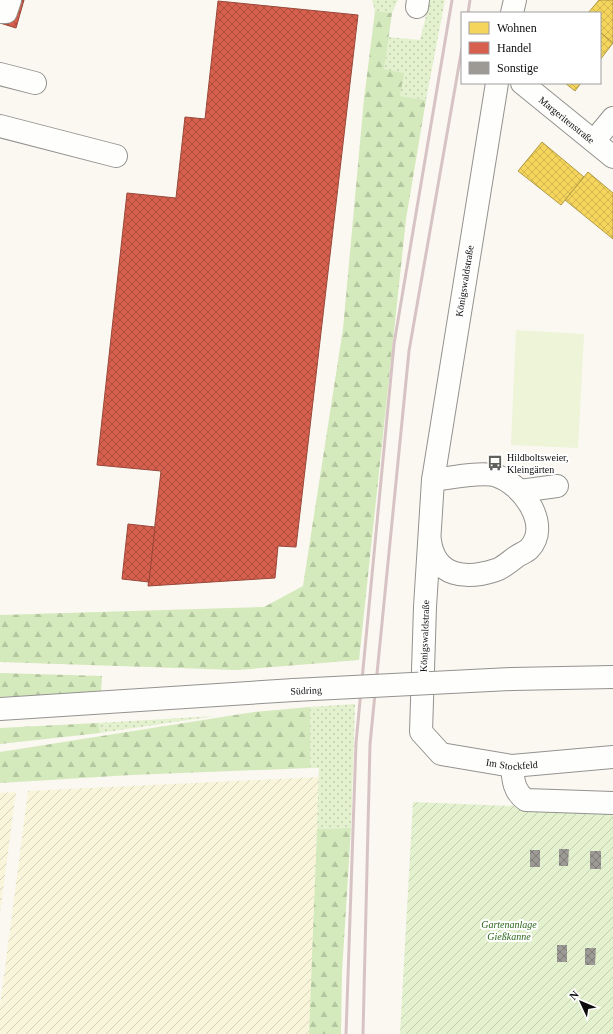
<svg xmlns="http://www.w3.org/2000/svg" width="613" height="1034" font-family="'Times New Roman',serif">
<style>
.farmland{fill:url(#farmland-furrows)}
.grass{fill:url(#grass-dots)}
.forest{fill:url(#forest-firs)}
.garden{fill:url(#garden-furrows)}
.pitch{fill:#edf4d8}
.homes{fill:url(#homes-cross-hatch);stroke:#b09944}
.shops{fill:url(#shops-cross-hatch);stroke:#99473a}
.building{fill:url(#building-cross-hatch)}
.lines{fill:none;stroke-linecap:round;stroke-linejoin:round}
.minor-casing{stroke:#93928f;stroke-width:24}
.minor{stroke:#fefefd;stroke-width:22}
.rail{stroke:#d7c3c4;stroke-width:3}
.minor-bridge-casing{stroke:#93928f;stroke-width:24;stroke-linecap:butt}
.minor-bridge{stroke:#fefefd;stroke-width:22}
.labels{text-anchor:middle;stroke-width:4;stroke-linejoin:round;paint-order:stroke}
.street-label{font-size:10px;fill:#0c0c0c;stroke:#fff}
.poi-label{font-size:10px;fill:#0c0c0c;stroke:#fff;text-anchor:start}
.park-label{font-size:10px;font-style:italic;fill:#2a661a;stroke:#fff}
</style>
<defs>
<pattern id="farmland-furrows" width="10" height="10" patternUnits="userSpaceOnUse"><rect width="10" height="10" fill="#f8f5db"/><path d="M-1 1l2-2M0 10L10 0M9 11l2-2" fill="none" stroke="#d3d1bb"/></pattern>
<pattern id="grass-dots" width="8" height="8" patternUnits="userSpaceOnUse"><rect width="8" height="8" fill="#e3f1ce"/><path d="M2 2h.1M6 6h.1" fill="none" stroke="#c2cdb0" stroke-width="1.8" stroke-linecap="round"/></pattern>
<pattern id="forest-firs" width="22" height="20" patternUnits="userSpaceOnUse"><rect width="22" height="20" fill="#d4e9bc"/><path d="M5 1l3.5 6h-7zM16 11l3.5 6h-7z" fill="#b5c7a0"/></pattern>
<pattern id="garden-furrows" width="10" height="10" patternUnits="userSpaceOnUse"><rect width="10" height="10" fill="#e3f1ce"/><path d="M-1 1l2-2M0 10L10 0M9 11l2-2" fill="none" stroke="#c2cdb0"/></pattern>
<pattern id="homes-cross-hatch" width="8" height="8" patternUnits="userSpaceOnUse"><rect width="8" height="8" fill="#f6d55c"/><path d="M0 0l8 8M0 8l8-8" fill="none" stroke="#d2b64f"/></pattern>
<pattern id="shops-cross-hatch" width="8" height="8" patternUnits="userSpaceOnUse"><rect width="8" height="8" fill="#d6604d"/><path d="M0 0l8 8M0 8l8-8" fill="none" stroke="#ac4e3e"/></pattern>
<pattern id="building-cross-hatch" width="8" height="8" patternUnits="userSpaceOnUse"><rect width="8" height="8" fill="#9d9a96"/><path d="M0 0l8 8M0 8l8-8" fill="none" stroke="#7e7c79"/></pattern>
</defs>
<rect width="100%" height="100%" fill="#faf8f0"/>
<g class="farmland">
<path d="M319 777 309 1034H0V1006L28 791Z"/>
<path d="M16 792 0 913V793Z"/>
</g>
<g class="grass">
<path d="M372 0H398L392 13 375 11Z"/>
<path d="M430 0H445L426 100 400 96 384 69 388 37 420 40Z"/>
<path d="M355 704 351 828 317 829 319 768H310V707Z"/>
<path d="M215 716 100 733 98 723Z"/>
</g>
<g class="forest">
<path d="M375 11 392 13 384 69 404 73 400 96 426 100 406 219 359 660 237 670 0 662V615L264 607 303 586 343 329 364 99Z"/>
<path d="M0 673 102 676 101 692 0 697Z"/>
<path d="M310 707V768L131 775 0 783V752L254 712Z"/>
<path d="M98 723 100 733 0 744V728Z"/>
<path d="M351 828 342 972 341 1034H309L317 829Z"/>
</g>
<path class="garden" d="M413 802 613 810V1034H400Z"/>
<path class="pitch" d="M516 330 584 334 578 448 511 445Z"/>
<g class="homes">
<path d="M599 0H613V43L600 32V13H588Z"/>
<path d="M600 32 613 43 600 60Z"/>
<path d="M565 83H581L575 91Z"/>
<path d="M542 142 584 177 561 205 518 171Z"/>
<path d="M588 172 613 193V239L565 200Z"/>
</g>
<g class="shops">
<path d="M0 0H24L16 28 0 23Z"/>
<path d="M218 1 358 15 296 547 278 546 275 578 148 586 161 471 97 465 127 193 176 198 185 117 205 119Z"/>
<path d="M128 524 155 527 149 582 122 579Z"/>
</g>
<g class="building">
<path d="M559 849H569L568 866H559Z"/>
<rect x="530" y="850" width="10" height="17"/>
<rect x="590" y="851" width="11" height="18"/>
<rect x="557" y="945" width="10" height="17"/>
<path d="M585 948H596L595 965H585Z"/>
</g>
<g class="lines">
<defs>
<g id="minor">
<path d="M417 7 418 0"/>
<path d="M0 12H6L10 0"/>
<path d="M512 13 515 0"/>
<path d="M0 74 35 83"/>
<path id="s1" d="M497 83 433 480 425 607 421 732 441 754 512 766 613 757"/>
<path id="s2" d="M522 83 613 157"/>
<path d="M0 126 116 156"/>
<path d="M594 141 613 118"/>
<path d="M520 491 557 486"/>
<path d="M430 541C435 577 466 580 496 570 503 568 510 561 516 557 520 554 526 552 529 549 552 525 522 484 497 476 483 471 449 478 433 480"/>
<path d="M512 679 613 677"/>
<path d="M0 709 294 690"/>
<path d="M512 766C513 780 514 792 526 800L613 803"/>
</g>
</defs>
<use href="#minor" class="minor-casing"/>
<use href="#minor" class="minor"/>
<g class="rail">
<path d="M468 13 470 0"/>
<path d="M346 1034 356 743 394 344 452 0"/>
<path d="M363 1034 370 744 409 351 462 48"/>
</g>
<defs>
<path id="minor-bridge" d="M294 690 512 679"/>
</defs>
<use href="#minor-bridge" class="minor-bridge-casing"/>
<use href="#minor-bridge" class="minor-bridge"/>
</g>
<defs>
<symbol id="bus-bare" viewBox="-9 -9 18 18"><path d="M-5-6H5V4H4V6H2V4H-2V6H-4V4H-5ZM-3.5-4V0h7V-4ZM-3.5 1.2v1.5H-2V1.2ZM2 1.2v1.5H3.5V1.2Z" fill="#5f5f5c" stroke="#fff" stroke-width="2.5" paint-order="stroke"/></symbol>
</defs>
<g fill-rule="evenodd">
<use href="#bus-bare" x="484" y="452" width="22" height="22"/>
</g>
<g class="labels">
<g class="street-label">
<text dy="4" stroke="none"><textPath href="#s2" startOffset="58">Margeritenstraße</textPath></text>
<text transform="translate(464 281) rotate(-81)" y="4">Königswaldstraße</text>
<text transform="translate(424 636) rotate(-88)" y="4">Königswaldstraße</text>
<text transform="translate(306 690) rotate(-3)" y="4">Südring</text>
<text dy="4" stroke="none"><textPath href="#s1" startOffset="756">Im Stockfeld</textPath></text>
</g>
<g class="poi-label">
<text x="507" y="461">Hildboltsweier,<tspan x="507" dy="12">Kleingärten</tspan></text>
</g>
<g class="park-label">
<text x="509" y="928">Gartenanlage<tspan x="509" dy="12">Gießkanne</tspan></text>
</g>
</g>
<rect x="461" y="12" width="140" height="72" fill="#ffffff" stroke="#9e9e9e"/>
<rect x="469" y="22" width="20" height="12" fill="#f6d55c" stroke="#9e9e9e"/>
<text x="497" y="32" font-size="12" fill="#0c0c0c">Wohnen</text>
<rect x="469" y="42" width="20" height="12" fill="#d6604d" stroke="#9e9e9e"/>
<text x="497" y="52" font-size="12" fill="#0c0c0c">Handel</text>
<rect x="469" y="62" width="20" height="12" fill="#9d9a96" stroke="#9e9e9e"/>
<text x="497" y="72" font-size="12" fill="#0c0c0c">Sonstige</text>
<g transform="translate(581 1002) rotate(314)" stroke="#ffffff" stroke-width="3" paint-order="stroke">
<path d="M0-3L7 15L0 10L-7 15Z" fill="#0c0c0c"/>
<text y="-6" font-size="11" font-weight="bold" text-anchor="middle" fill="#0c0c0c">N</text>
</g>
</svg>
